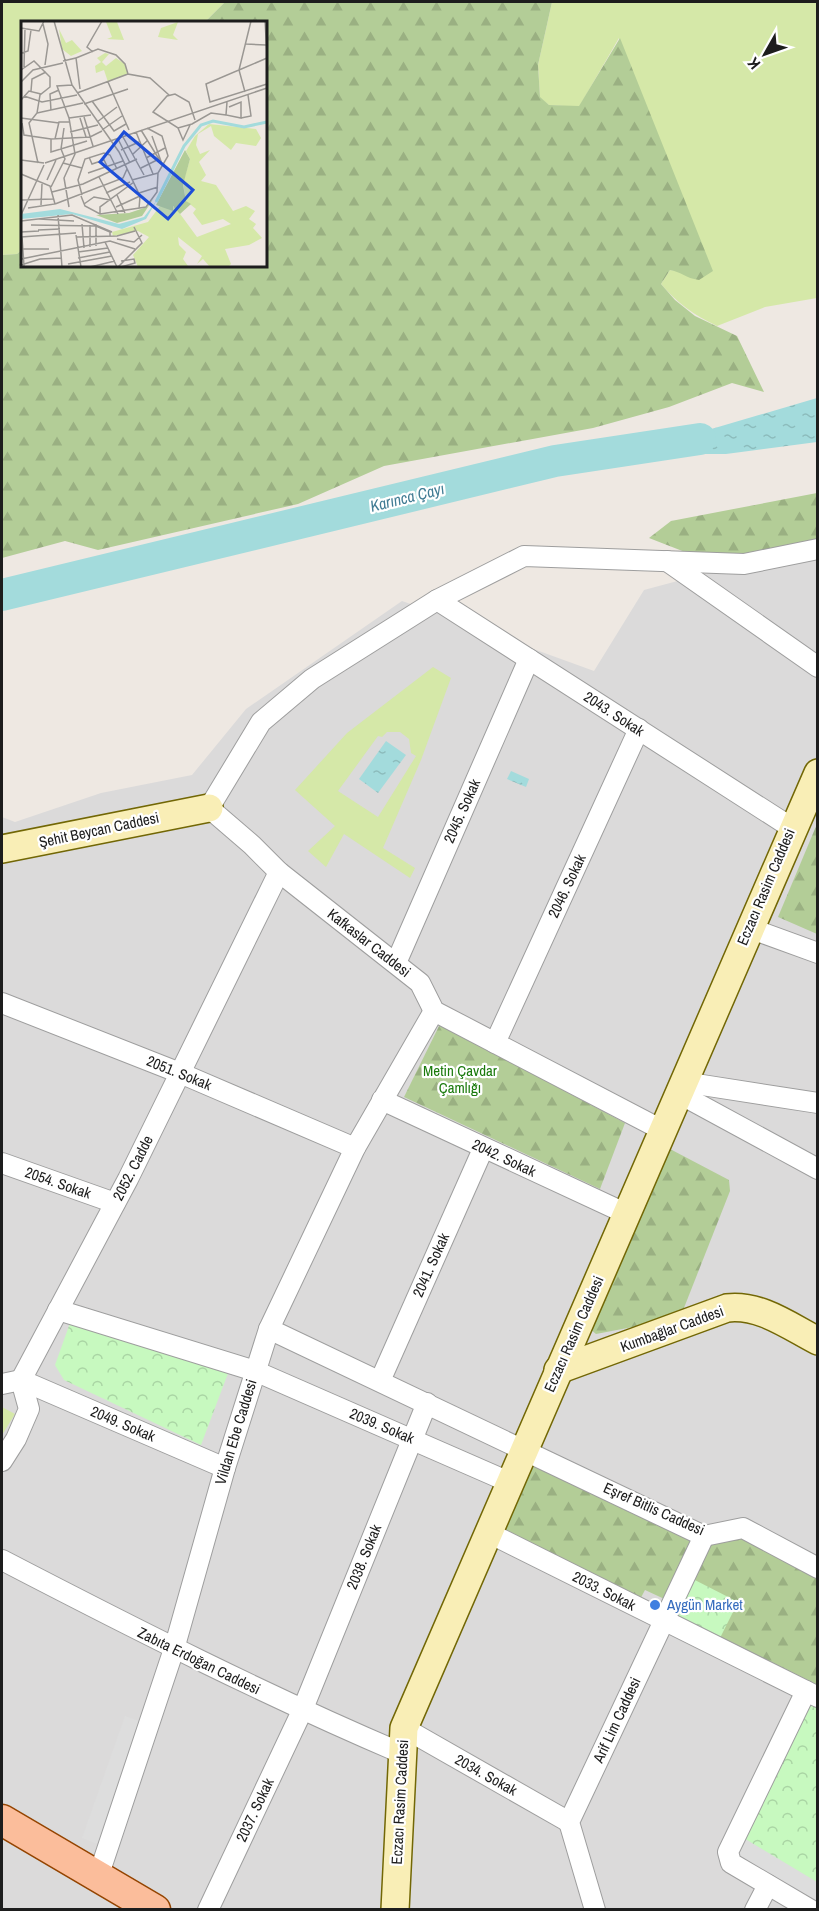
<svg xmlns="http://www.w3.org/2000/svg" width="819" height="1911" font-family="'Archivo Narrow',sans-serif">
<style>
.residential{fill:#dbdada}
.grass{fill:#d5e8a8;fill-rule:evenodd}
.forest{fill:url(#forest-firs)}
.park{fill:url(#park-crowns)}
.parking{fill:#ddd}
.water{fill:url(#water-ripples)}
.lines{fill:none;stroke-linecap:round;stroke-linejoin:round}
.river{stroke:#a3dbdc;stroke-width:32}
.street-casing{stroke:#9e9e9e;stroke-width:22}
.secondary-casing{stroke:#726705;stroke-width:30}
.primary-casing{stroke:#944401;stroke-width:33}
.street{stroke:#fff;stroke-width:20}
.secondary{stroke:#f9eeb6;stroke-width:27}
.primary{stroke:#fbbd9b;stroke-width:30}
.shop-dot{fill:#3f7fe0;stroke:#fff;stroke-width:2}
.labels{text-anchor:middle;stroke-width:4.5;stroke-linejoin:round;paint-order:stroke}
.street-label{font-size:15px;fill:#1d1d1d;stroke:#fff}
.park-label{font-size:15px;fill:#1a7a0c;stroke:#fff}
.shop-label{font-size:15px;fill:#366cbe;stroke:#fff;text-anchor:start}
.water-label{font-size:16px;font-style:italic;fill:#417c94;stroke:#fff}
.inset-river{fill:none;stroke:#a3dbdc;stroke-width:3}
.inset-road{fill:none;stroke:#9a9793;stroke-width:1.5}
.view{fill:#1d4ed8;fill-opacity:0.15;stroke:#1d4ed8;stroke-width:3}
.inset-edge{fill:none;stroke:#1d1d1d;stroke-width:3}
</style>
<defs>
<pattern id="forest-firs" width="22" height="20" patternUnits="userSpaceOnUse" patternTransform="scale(1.5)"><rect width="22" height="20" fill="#b3cd97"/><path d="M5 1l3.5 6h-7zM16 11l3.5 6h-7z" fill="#9ab082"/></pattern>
<pattern id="park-crowns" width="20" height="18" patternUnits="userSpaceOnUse" patternTransform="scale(1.5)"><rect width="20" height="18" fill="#c7f9bf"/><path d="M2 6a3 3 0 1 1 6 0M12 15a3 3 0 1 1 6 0" fill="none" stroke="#aad5a4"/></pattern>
<pattern id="water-ripples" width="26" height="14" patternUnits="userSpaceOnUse" patternTransform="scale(1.5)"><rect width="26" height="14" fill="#a3dbdc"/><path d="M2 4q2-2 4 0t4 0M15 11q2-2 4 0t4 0" fill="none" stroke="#8cbcbc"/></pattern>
</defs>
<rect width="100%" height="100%" fill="#eee8e2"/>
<path class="residential" d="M817 553V1909H2V817L15 822 101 793 192 775 246 709 402 601 436 613 443 609 473 627 594 671 644 590 726 568Z"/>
<g class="grass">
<path d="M2 2H225L205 22H22V250L17 254 2 255Z"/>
<path d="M552 2H817V298L765 307 717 326C694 315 677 303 661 284L670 270 678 271 619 38 579 107 549 105 540 98 538 65Z"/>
<path d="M433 667 451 678 421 760 383 848 415 868 410 878 344 834 326 867 308 851 335 826 295 790 347 733ZM387 732H400L409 739 411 753 416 756 378 817 338 791 378 736 382 737Z"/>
<path d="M2 1407 15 1414 2 1435Z"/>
</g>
<g class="forest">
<path d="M225 2H552L538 65 540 97 549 105 579 106 620 38 713 271 699 280C685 278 682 272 670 270L661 284 675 300 695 316 737 336 764 392 732 383 669 407 593 428 384 466 298 504 98 550 65 541 2 558V255L17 254 22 250V266H266V22H205Z"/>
<path d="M817 493V547L726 568 649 538 671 521Z"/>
<path d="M817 824V934L778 917Z"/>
<path d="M440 1024 625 1123 600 1189 404 1097Z"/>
<path d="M670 1149 729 1180 730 1191 680 1318 596 1334 590 1329Z"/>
<path d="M523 1448 704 1536 743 1528 817 1568V1697L716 1646 673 1603 645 1590 636 1607 487 1532Z"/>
</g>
<g class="park">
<path d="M70 1323 230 1368 201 1445 64 1380 55 1365Z"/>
<path d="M687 1576 738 1602 716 1646 665 1621Z"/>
<path d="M806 1691 817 1697V1909L731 1863Z"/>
</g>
<g class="parking">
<path d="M125 1716 139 1721 97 1844 82 1838Z"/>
<path d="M737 1834 817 1882V1909L731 1863Z"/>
</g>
<g class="water">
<path d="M817 398V442L726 454H692L657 445Z"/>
<path d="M386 741 406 755 378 793 359 779Z"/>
<path d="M511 771 529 779 526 787 507 779Z"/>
</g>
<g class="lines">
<path class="river" d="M2 595 555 461 700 439"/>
<defs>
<g id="street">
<path d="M667 561 818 667"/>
<path d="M437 600 792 828"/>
<path d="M749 928 818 953"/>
<path d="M396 963 529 659"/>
<path d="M2 1003 180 1073 355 1148"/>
<path d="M495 1043 639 729"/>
<path d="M683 1082 818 1103"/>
<path d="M678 1093 818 1169"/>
<path d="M382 1100 627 1214"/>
<path d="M662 1130 434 1011 420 983 279 872 252 845 209 808 261 722 312 679 437 600 524 556 744 564 818 549"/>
<path d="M2 1163 115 1203"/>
<path d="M58 1310 255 1371 509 1482"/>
<path d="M269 1329 704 1536 743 1528 818 1568"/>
<path d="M380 1381 483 1149"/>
<path d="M2 1384 21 1380 225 1468"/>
<path d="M2 1461 16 1439 29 1409 21 1380 128 1179 279 872"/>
<path d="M487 1532 818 1697"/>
<path d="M2 1560C133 1628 265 1695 401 1753"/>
<path d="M806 1691 728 1852 731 1863 811 1910"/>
<path d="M404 1728 569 1822"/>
<path d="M98 1877 174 1649 225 1468 269 1329 355 1148 434 1011"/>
<path d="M208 1910 302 1711 427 1403"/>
<path d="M595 1910 569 1822 704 1536"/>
<path d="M755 1910 768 1885"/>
</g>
<g id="secondary">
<path d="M2 849 209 808"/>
<path d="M558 1370 727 1308C760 1304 789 1326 818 1341"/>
<path d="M395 1910 404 1728 818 773"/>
</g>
<path id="primary" d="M2 1820 155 1910"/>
</defs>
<use href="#street" class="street-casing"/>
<use href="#secondary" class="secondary-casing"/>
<use href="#primary" class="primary-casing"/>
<use href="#street" class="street"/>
<use href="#secondary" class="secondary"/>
<use href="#primary" class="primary"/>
</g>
<circle class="shop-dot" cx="655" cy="1605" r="6"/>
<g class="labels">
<g class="street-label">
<text transform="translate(614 714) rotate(33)" y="5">2043. Sokak</text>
<text transform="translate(462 811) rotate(-66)" y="5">2045. Sokak</text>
<text transform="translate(99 830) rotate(-12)" y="5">Şehit Beycan Caddesi</text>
<text transform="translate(567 886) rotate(-65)" y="5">2046. Sokak</text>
<text transform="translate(766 887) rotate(-67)" y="5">Eczacı Rasim Caddesi</text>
<text transform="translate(369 943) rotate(38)" y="5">Kafkaslar Caddesi</text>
<text transform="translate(179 1073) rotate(22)" y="5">2051. Sokak</text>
<text transform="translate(504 1158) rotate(25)" y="5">2042. Sokak</text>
<text transform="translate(133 1168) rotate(-63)" y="5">2052. Cadde</text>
<text transform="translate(58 1183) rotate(19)" y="5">2054. Sokak</text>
<text transform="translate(431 1265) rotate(-66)" y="5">2041. Sokak</text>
<text transform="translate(672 1329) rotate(-20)" y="5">Kumbağlar Caddesi</text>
<text transform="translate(574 1334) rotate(-66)" y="5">Eczacı Rasim Caddesi</text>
<text transform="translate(123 1424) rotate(23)" y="5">2049. Sokak</text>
<text transform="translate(382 1426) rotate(23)" y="5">2039. Sokak</text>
<text transform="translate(236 1432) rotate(-73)" y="5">Vildan Ebe Caddesi</text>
<text transform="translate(654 1509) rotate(24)" y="5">Eşref Bitlis Caddesi</text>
<text transform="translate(364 1557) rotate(-68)" y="5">2038. Sokak</text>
<text transform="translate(604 1591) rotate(27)" y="5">2033. Sokak</text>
<text transform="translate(199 1661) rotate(26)" y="5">Zabıta Erdoğan Caddesi</text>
<text transform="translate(617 1720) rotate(-65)" y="5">Arif Lim Caddesi</text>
<text transform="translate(486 1775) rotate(29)" y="5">2034. Sokak</text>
<text transform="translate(400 1802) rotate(-87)" y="5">Eczacı Rasim Caddesi</text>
<text transform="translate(255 1810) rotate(-65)" y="5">2037. Sokak</text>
</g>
<g class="park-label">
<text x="460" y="1076">Metin Çavdar<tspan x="460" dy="17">Çamlığı</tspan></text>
</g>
<g class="shop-label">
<text x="667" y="1610">Aygün Market</text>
</g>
<g class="water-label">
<text transform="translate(407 497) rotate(-14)" y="6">Karınca Çayı</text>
</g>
</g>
<g transform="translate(21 21)">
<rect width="246" height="246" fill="#eee8e2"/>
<path d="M85 1H96L103 19 86 18 91 16ZM157 1 152 14 157 19 137 16 140 7ZM38 8 45 22 51 19 61 30 50 35 41 28ZM84 32 88 33 81 41 85 45 95 37 104 43 107 53 87 61 83 49 75 52 74 45 80 41 76 37ZM188 103 235 108 240 117 235 125 215 122 210 129 193 115 190 105 177 113 175 124 179 133 189 129 178 141 185 154 180 160 195 164 212 190 225 185 234 190 228 198 235 203 232 207 241 217 228 224 204 228 210 243 207 246H189L182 238 176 243 181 235 157 216 158 224 165 231 162 238 167 245 173 246H117L112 234 128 216 117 210 92 215 91 211 127 201 139 185 154 186 176 216 210 203 202 198 181 204 172 192 175 188 165 180 162 162 169 138 165 130 174 115Z" fill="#d5e8a8"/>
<path d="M164 129 169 138 162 164 165 180 170 183 159 193 152 185V190L135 184ZM133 177 121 195 96 202 75 194 108 192 126 186Z" fill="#b3cd97"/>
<path d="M136 179 125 198 101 208 51 193 0 198V193L39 188 98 203 123 196Z" fill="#a3dbdc"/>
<path class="inset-river" d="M135 181 163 125 180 104 192 100 223 106 246 101"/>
<path class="inset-road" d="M33 0 51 64 98 131 119 175 118 188M230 0 218 49 185 63 189 81 246 63M244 0 246 33M22 3 27 23 24 44M0 7 18 10 23 0M225 23 245 24M72 31 66 26 81 0M1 32 7 30 10 9M55 37 77 28 95 34 104 43 107 53 129 57 148 74M42 40 55 37 59 68M3 46 4 7M0 49 13 40 29 56V66L19 74 16 92 8 102 17 142M0 61 12 49 42 42M87 61 108 109M10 70 11 58 25 51M224 71 218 49 246 37M56 72 107 53M3 75 21 81 56 74M0 79 8 70 20 73M71 80 93 110 105 103M206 81 205 94 220 97V81L208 86M63 83 107 68M30 90 29 73 38 69M16 92 62 82M63 96 72 125M0 97 38 102M48 97 70 94M59 97 65 116M220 97 230 95 227 74M174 99 168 81 154 73 146 75 132 91 157 107 171 103 190 92 205 94M76 101 96 86M1 102 3 114 30 118 69 116 81 110M126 107 141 115 147 135 137 152M157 107 162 119 169 104M81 109 101 95M120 109 141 143M49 111 77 104M115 111 132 153M131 115 141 143M102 116 123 154M30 118V131L66 120M34 118 38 101H48M97 118 109 142M100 129 118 121M112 133 127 119M68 136 71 143 83 139 87 147M125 137 144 127M0 139 23 142M24 142 246 67M42 142 61 147M120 147 138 138M67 152 102 140M0 153 29 165 34 183 7 187M78 156 97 193M26 159 35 139M30 166 44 138 40 128 43 107M31 171 62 163 116 138M85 172 109 161M118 172 137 166M61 174 57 159 64 138 83 132 89 134 96 148M96 174 104 192M60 175 64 185 79 193 125 186 136 171 137 152 111 159M0 179 32 178M34 183 102 157 106 148M63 183 73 176 89 179M20 184 21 163M48 186 43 157 54 133 48 97 36 65 51 64M95 186 119 175M79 193V186L113 161M0 194 23 144M37 194 41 246M18 198 53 200M0 200 51 194 91 211M61 203 63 227M10 204 75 205 89 211V215M69 204V226M17 209 39 208M0 211 18 210M55 214 60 246M0 216 55 212M1 216 3 245M56 216 96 215 114 210M96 218 113 221 121 214M84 221 96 246M75 225V203M1 228H28M57 231 87 227M57 237 89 231M0 238 89 220 114 228M47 243 91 235M0 244 19 238 41 237M69 246 94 240M97 246 121 222 113 206M100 246 114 242 113 238 100 240"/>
<path class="view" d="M103 111 172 169 147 198 79 141Z"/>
<rect width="246" height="246" class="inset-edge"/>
</g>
<rect width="819" height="1911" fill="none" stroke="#1d1d1d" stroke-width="6"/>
<g transform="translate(765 54) rotate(230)" stroke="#ffffff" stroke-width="4.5" paint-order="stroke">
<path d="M0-4.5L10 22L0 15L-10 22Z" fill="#1d1d1d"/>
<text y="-9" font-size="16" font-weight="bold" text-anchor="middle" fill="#1d1d1d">K</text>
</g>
</svg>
